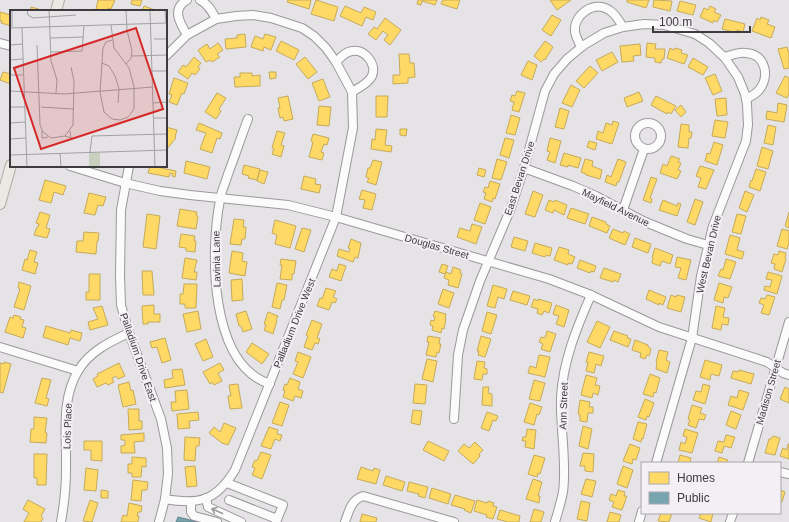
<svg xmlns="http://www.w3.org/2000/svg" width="789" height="522" font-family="Helvetica,sans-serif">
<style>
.homes{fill:#ffd966;stroke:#c5aa5a}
.public{fill:#76a5af;stroke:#65858d}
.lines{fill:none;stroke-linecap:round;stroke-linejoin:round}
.minor-casing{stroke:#9a989a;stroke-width:10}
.major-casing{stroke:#b2aea3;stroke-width:12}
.minor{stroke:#fbfbfb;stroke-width:8}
.major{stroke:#ebe9e3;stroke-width:10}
.oneway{stroke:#9c9b9c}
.labels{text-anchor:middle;stroke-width:4;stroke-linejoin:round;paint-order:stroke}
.street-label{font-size:10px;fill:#3d3b3e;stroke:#f3eff5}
.inset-road{fill:none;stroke:#a2a0a3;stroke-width:1}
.view{fill:#d62828;fill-opacity:0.15;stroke:#d62828;stroke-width:2}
.inset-edge{fill:none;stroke:#3d3b3e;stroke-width:2}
</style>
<rect width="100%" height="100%" fill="#e5e3e6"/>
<g class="homes">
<path d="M98 0H115L111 9 108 8V11L96 9Z"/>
<path d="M132 0H142L140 6 131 4Z"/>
<path d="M288 0H311L309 9 287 2Z"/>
<path d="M316 0 338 7 334 21 311 14Z"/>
<path d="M418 0H437L435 5 422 1 421 5 417 4Z"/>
<path d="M443 0H460L457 9 441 4Z"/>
<path d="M550 0H571L557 10Z"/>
<path d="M627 0H649L646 8 627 2Z"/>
<path d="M654 0 672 1 670 11 653 7Z"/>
<path d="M680 1 696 5 693 15 677 11Z"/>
<path d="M144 6 155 10 154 11H142Z"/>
<path d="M345 6 361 13 364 7 376 12 373 20 366 17 362 26 340 16Z"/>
<path d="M710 6 716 9 714 12 721 15 717 22 714 20 713 23 700 17 704 8 708 10Z"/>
<path d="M31 7 39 9V11H30Z"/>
<path d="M0 12 11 15V26L1 23 2 21H0Z"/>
<path d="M552 15 561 20 551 36 542 30Z"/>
<path d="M761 17 769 20 767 24 775 27 771 38 752 31 757 18 760 20Z"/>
<path d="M385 18 401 30 390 45 384 40 388 35 383 31 376 40 368 34 374 27 377 29Z"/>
<path d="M725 19 745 24 743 32 737 30V33L722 29Z"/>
<path d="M245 34 246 47 226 49 225 39 237 38V35Z"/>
<path d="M265 34 276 37 271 50 264 47 263 51 251 47 255 36 263 39Z"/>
<path d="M281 41 299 50 294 60 276 51Z"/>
<path d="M545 41 553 47 545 60 544 59 541 62 534 56Z"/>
<path d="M218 43 223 50 217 54 220 57 212 62 210 60 206 62 198 50 207 44 210 49Z"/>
<path d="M647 43 656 44 655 49H665L664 59H662L661 63 655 62V58L646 57Z"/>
<path d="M640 44 641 55 633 56 634 61 622 62 620 46Z"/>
<path d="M787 47 789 53V68L784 69 778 49Z"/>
<path d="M670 48 674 50 675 48 682 50 681 53 688 55 684 64 667 58Z"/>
<path d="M612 52 618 62 602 71 596 60Z"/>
<path d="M399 54H409L410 63H414L415 77 408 78V83L393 84V75H400Z"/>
<path d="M194 57 201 63 198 67 200 69 195 75 192 73 188 79 178 72 183 65 186 67Z"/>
<path d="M305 57 317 72 308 79 296 64Z"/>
<path d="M693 58 708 67 703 75 688 67Z"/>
<path d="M528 61 537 65 532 80 521 75Z"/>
<path d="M590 66 598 73 584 88 576 81Z"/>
<path d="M3 72 11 74V84L0 80Z"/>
<path d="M269 72H276V78L270 79Z"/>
<path d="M240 73H252V76L260 75V86L235 87 234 77H240Z"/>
<path d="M715 74 722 91 713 95 705 78Z"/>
<path d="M785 76 789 78V94L787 98 776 93Z"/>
<path d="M174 78 188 83 184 94 182 93 177 105 169 102 172 95 169 94Z"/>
<path d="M323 79 330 97 319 101 312 83Z"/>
<path d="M571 85 580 90 572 107 562 103Z"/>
<path d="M517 91 525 93 519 112 512 110 514 102 510 101 512 95 515 96Z"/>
<path d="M639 92 643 101 627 107 624 98Z"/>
<path d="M217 93 226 98 219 109 221 111 216 119 205 112Z"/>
<path d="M288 96 293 119 284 121 283 117 280 118 278 108H280L278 98Z"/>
<path d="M376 96H388L387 117H376Z"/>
<path d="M656 96 676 106 671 114 668 112 667 114 651 105Z"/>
<path d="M726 98 727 115 717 116 715 99Z"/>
<path d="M778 103 787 105 784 122 766 119 767 111 777 113Z"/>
<path d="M681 105 686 112 681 117 675 110Z"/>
<path d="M319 106 331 107 329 126 317 125Z"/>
<path d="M560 108 569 111 564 129 555 127Z"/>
<path d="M511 115 520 118 515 135 506 133Z"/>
<path d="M715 120 728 122 725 138 712 136Z"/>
<path d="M613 121 619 123 612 144 596 139 598 131 603 133 606 123 612 125Z"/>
<path d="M199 123 222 133 220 139 217 138 212 153 200 149 206 133 196 130Z"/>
<path d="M681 124 689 125V132H692L691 138H689L688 148 678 147Z"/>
<path d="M768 125 776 127 773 145 764 143Z"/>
<path d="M166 127 177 130 175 137 176 138 166 150Z"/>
<path d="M376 129 387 130 385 145 392 146 391 152 371 149 372 139 375 140Z"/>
<path d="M400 129H407L406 136 400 135Z"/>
<path d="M277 131 285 133 281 145 284 146 281 157 272 154 274 149 272 148Z"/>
<path d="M313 134 329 138 327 145 324 144 321 152 324 153 322 160 309 157 313 142 311 141Z"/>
<path d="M505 138 514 140 509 158 500 155Z"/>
<path d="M550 138 561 141 555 163 547 160 550 152 547 151Z"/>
<path d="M589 141 597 143 595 150 587 147Z"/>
<path d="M714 142 723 145 717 165 705 161 707 153 710 154Z"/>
<path d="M762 147 773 151 768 169 757 166Z"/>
<path d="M564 153 581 158 578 168 568 165V167L560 165Z"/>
<path d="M671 156 680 159 678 162 681 163 678 170 681 171 677 179 660 173 663 164 667 166Z"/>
<path d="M497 159 507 162 501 180 492 178Z"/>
<path d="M585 159 593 161 592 166 602 170 600 179 586 175V174L581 172Z"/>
<path d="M618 159 626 162 619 182H617L616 186 605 182 607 175 611 177Z"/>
<path d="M373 160 382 162 376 185 367 182 369 178 366 177 368 168H370Z"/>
<path d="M186 161 210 167 207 179 184 173Z"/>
<path d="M244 165 260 169 257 180 248 178 249 176 242 174Z"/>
<path d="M150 166H161V168L176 171 175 177 172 176 173 174 170 173 169 177 148 173Z"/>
<path d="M700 166 714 170 706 189 698 187 701 178 696 176Z"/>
<path d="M479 168 486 170 484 177 477 175Z"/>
<path d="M756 169 766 172 760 191 749 187 751 180 752 181Z"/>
<path d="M260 170 268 172 264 184 257 181Z"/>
<path d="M304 176 316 179 315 184 321 185 319 193 301 189Z"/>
<path d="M651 177 657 179 650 198 652 199 651 203 643 200Z"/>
<path d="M45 180 66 186 63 195 54 192 51 203 39 200Z"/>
<path d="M490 181 500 184 495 199 493 198 492 202 484 199 486 193 483 192 485 187 488 188Z"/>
<path d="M362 190 376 194 372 210 363 208 365 200 359 199Z"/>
<path d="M533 191 543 195 535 217 525 214Z"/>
<path d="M745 191 754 195 747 212 739 208Z"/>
<path d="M89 193 106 197 103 206 98 205 95 215 84 213Z"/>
<path d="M695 199 703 202 695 225 687 222Z"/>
<path d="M549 200 554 202 555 200 567 205 564 215 554 210 553 213 545 210Z"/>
<path d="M663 200 677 206 678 203 681 204 677 216 659 210Z"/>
<path d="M480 203 491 207 485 224 474 220Z"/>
<path d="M571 208 589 214 585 224 567 218Z"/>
<path d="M180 209 197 212 196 215 198 216 196 229 177 226Z"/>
<path d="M40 212 50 215 46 228 50 229 47 238 34 235 37 227H38L39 224 36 223Z"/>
<path d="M789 212V228L785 226Z"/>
<path d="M147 214 160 216 156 249 143 247Z"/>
<path d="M737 214 746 216 741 234 732 232Z"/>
<path d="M592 217 606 222V224L610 226 607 233 589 226Z"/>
<path d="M234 219 244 220 243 227H246L245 239H242L241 245 230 244Z"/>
<path d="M275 220 296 226 290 248 275 244 277 235 272 233Z"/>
<path d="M472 224 482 227 476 244 457 237 460 228 470 231Z"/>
<path d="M302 228 311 230 304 252 295 249Z"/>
<path d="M613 229 623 233 624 231 630 234 625 245 609 238Z"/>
<path d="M782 229 789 231V243L787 249 777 246Z"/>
<path d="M84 232 99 233 98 241H97L96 254 76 252 77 241H83Z"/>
<path d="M181 234 195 236 194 241H196L195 252 186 251V248L179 247Z"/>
<path d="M730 235 740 238 737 250 744 252 742 259 725 254Z"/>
<path d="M514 237 528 241 525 251 511 247Z"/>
<path d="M635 238 651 244 648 253 632 247Z"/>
<path d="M351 239 361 243 358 258 355 257 353 262 337 256 339 249 349 252 350 249 348 248Z"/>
<path d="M535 243 552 248 550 256 546 255 545 257 532 253Z"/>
<path d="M559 247 569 250 568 254 575 257 572 264 568 263V265L554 260Z"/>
<path d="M655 248 673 255 670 264 662 261 660 266 652 263 653 258 652 257Z"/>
<path d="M30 250 37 252 34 262 38 263 35 274 22 270 25 259 27 260Z"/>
<path d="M232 251 243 253 242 261 247 262 245 276 229 273Z"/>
<path d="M779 251 786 253 785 259H786L782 272 774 269 775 264 771 263 774 254 778 255Z"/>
<path d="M677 257 691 260 686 280 678 278 681 268 675 267Z"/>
<path d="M185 258 197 260 194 272H197L196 280 182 278Z"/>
<path d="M281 259 296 261 294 274H292V280L280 279 282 265H280Z"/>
<path d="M726 259 736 262 730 279 718 276 721 269 723 270Z"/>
<path d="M580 260 596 266 594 272 591 271 590 273 577 268Z"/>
<path d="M339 264 346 266 341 281 329 277 332 269 337 271Z"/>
<path d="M442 264 448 266 445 274 439 272Z"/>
<path d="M453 267 461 270 460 273 462 274 458 288 448 285 449 280 444 278 446 272 451 274Z"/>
<path d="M604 268 621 274 618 282 614 280 613 282 600 278Z"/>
<path d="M142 271H152L154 295H143Z"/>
<path d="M768 272 782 276 777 294 764 290 765 286 770 287 772 280 766 279Z"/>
<path d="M89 274H100V300H86V292H89Z"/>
<path d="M242 279 243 300 232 301 231 280Z"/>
<path d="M19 282 31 286 24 310 14 307 20 289 18 288Z"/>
<path d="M277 283 287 285 284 300H282L280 309 272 307Z"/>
<path d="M719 283 732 287 728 298 724 297 723 303 714 300Z"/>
<path d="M184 284H197L196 308H185V304H180V294H183Z"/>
<path d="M493 285 507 289 504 299 498 297 495 308 487 306Z"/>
<path d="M326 288 336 291 333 297 337 299 335 303 332 302 329 310 317 306 320 298 322 299Z"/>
<path d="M443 289 454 293 449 308 438 304Z"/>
<path d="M649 290 666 297 663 305 659 303V305L646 299Z"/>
<path d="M513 291 530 296 527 305 510 300Z"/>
<path d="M671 295 676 297 677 295 685 297 681 312 667 308Z"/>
<path d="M767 295 775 297 769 315 761 313 764 305 759 303 761 298 765 299Z"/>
<path d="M534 299 538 301V299L552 303 549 313 544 311 542 315 537 313 538 309 531 307Z"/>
<path d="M154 305V314H160V322H148V324H143L142 306Z"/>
<path d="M556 305 569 310 564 327 556 324 559 316 553 314Z"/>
<path d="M102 306 108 325 90 330 88 322 98 319 93 308Z"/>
<path d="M716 306 725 308 723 317 729 318 728 325 722 324 721 330 712 328Z"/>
<path d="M198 311 201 329 187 332 183 314Z"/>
<path d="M246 311 252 329 243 332 241 326H239L236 314Z"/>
<path d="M435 311 446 314 445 319H446L444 329 442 328 441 333 432 330 433 326 430 325 431 320 434 321 435 317 433 316Z"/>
<path d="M268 312 278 316 276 320 277 321 273 334 264 330 266 325 264 324Z"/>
<path d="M487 312 497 315 491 334 482 331Z"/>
<path d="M14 315 21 317 20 319 24 320 22 327 26 328 23 338 5 332 10 317 13 318Z"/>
<path d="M312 320 322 324 317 338 320 339 318 344 315 343 312 350 304 347 308 336 306 335Z"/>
<path d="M597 321 610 327 600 348 587 342Z"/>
<path d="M46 326 70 333 71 330 82 333 80 341 70 338 68 345 43 337Z"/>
<path d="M547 331 556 334 550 352 541 349 543 344 539 342 541 337 545 338Z"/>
<path d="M614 331 628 336 627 338 631 339 628 347 610 340Z"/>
<path d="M428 336 440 338 439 344H441L439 353 437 352 436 357 426 355 429 342H427Z"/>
<path d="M481 336 491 339 485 357 478 355 479 351H477Z"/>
<path d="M165 338 171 360 162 363 157 347 152 348 150 342Z"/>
<path d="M206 339 213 357 203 361 195 344Z"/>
<path d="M635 340 648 345V347L651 349 649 356 647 355 645 359 640 357 641 353 632 350Z"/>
<path d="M252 343 269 354 262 364 246 352Z"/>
<path d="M659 350 668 352 666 360 670 362 667 373 656 369 657 363 656 362Z"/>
<path d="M298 352 311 357 303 378 293 374 298 362 295 361Z"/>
<path d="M589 352 604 356 601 366 596 364 594 373 586 371 588 362H586Z"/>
<path d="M539 355 550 357 545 377 528 373 530 366 536 368Z"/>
<path d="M427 359 437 361 433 382 422 379Z"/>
<path d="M705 360 722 365 719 376 711 374 710 380 700 377Z"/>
<path d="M477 361 485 362 484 368 487 369V374H483L482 380 474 379Z"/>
<path d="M4 362 11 364 3 393 0 392V363L4 364Z"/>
<path d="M119 363 125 376 118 379 116 376 112 378 114 382 108 385 106 383 97 387 93 379 98 376 97 374Z"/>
<path d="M220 363 224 370 218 373 222 381 214 385 212 382 210 384 203 372Z"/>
<path d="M182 369 185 385 165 388 164 380 173 378 172 370Z"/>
<path d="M739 370 754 374 751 384 731 378 733 371 738 372Z"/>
<path d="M650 374 660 378 656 393 654 392 653 397 643 394Z"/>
<path d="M586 375 597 378 595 385 600 386 598 395 593 393 592 398 581 395Z"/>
<path d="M42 378 51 380 46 398 49 399 47 406 35 403Z"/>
<path d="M290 378 300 382 298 389 303 391 301 398 295 396 293 401 283 397 285 391 283 390 285 384 287 385Z"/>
<path d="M534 380 545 383 540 401 529 399Z"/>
<path d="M129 382 131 391 133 390 136 404 123 407 118 385Z"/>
<path d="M238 384 242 408 230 409 228 396H231L229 385Z"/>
<path d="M415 384 427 385 425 404 413 403Z"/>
<path d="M703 384 710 386 705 404 693 400 696 391 701 392Z"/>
<path d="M483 387H489L488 393 492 394V406L482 405Z"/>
<path d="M785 387 789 389V403L780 399Z"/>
<path d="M187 390 189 409 172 411 171 402H176L175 391Z"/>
<path d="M739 390 749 393 743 410 728 405 731 396 737 398Z"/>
<path d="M645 399 654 403 649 417 647 416 646 420 638 417Z"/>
<path d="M580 400 590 402 589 407H593V413H588L587 422 580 421V415L578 414Z"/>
<path d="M280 402 289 405 282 426 272 423Z"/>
<path d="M530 403 542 407 539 415 537 414 534 425 524 422Z"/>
<path d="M692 405 702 408 700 413 706 415 704 420 699 419 696 428 688 425 690 420 688 419Z"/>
<path d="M128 409H139V421H142V429L129 430Z"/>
<path d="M413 410 422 411 420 425 411 423Z"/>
<path d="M731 411 741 415 736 429 726 425Z"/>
<path d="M198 412 199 420 189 421 190 428 178 429 177 414Z"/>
<path d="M487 412 498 416 496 421 493 420 489 431 481 428Z"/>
<path d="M34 417 47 418 45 433H47L46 443 30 442 31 429H34Z"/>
<path d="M638 422 647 424 643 439 642 438 641 442 633 439Z"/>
<path d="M224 423 236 428 228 445 222 443 209 433 214 427 220 432Z"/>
<path d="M583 426 592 429 588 449 579 446Z"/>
<path d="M269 427 278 430 277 434 282 435 280 441 275 439 271 449 261 446Z"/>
<path d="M527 429 536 430 534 449 525 447 526 441H522L523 437H526Z"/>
<path d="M685 429 698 433 692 453 679 450 681 442 685 444 687 437 683 436Z"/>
<path d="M144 433V441L134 442 135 453H121V446L125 445V440H121V435Z"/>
<path d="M726 435 735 437 731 448 724 446 722 453 715 451 718 441 724 442Z"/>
<path d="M773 436 780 438 775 455 765 453 769 439H771Z"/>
<path d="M185 437 200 438 199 446H196L195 461 184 460Z"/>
<path d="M84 441H102V461L91 460V450H84Z"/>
<path d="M428 441 449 451 444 461 423 450Z"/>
<path d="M475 442 483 450 479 454 480 456 473 464 458 451 464 444 469 448Z"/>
<path d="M630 444 640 448 636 460 633 459 632 464 623 461Z"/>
<path d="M788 444H789V459L780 456 783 448 787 450Z"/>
<path d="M261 452 271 455 262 479 252 475 255 468 252 467 255 460 257 461Z"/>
<path d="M583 453 594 454 593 472 585 471V466H580Z"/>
<path d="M34 454H47L46 485H37V478H34Z"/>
<path d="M534 455 545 458 540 474 538 473 537 477 528 474Z"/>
<path d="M680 455 691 458 690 463H678Z"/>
<path d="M132 457 146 458V467L142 466 141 477H132V473H128V464H132Z"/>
<path d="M719 457 728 460 727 463H717Z"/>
<path d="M195 466 197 486 187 487 185 467Z"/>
<path d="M623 466 633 470 627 488 617 484Z"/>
<path d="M361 467 373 471 374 468 380 470 376 484 357 479Z"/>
<path d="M86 468 98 470 96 491 84 490Z"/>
<path d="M386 476 405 482 402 491 383 485Z"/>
<path d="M533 479 542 482 538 496H540L539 503 526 499Z"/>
<path d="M586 479 596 481 592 497 581 494Z"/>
<path d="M133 480 148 482 147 490H142L141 501 131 500Z"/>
<path d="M409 482 428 487 425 498 418 496 419 494 407 491Z"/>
<path d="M432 488 451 494 448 504 429 498Z"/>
<path d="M101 490 108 491V498H101Z"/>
<path d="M618 490 625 492 624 496H627L622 510 612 507 614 502 609 500 611 494 616 496Z"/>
<path d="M780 490 785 492 782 502 780 501Z"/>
<path d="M455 495 475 501 471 513 464 510 465 509 451 505Z"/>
<path d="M28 500 45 509 41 516 43 518 41 522H24L29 513 23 509Z"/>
<path d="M90 500 98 503 92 522 83 521Z"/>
<path d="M477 500 487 503 488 501 494 503 493 506 497 507 493 519 486 517 487 515 474 511Z"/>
<path d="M581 501 590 503 587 521 577 519Z"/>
<path d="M129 503 142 506 141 512H138L137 516H139L138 522H121L123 515 127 516Z"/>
<path d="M534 509 544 512 541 522H530Z"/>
<path d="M500 510 520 516 519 522H508L497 519Z"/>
<path d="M610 512 621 515 619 522H607Z"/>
<path d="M661 513H672L669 522 658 521Z"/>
<path d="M701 513H713L711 522 699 518Z"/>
<path d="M362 514 377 518 376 522H360Z"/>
</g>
<path class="public" d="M178 517 198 522H176Z"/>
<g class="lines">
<defs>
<g id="minor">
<path d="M187 0C171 9 180 23 187 35"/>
<path d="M200 0C208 4 212 11 216 19"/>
<path d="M0 43 11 46"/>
<path d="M581 47C579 43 576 37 575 32 573 15 594 0 609 10 616 14 619 21 623 27"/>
<path d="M725 57C732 55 738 52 746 53 766 54 770 77 759 90 756 94 750 97 746 99"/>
<path d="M336 62C341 57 345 52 352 51 365 49 377 64 372 76 368 84 358 88 352 92"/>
<path d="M248 119C241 137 235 156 228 174 226 182 221 191 220 200 210 251 209 364 270 384"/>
<circle cx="648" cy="136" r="13"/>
<path d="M70 166 125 183 160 191 190 195 288 205 336 217 549 279 591 295 659 327 767 362 783 373 789 375"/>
<path d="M129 166 121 210 120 276 121 305 129 333 161 419 167 448 168 474 165 499 159 522"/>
<path d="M524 168 573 186 596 196 643 221 687 239 708 245"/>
<path d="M623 210 644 149"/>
<path d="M0 347 78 371"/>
<path d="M454 419 458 355 463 330 480 281 511 208 524 168 545 91 554 74 567 59 584 45 604 33 623 27 644 24 664 25 695 34 709 43 725 58 738 77 745 94 747 104 748 125 746 141 713 226 701 276 692 338 656 463"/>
<path d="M748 463 789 322"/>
<path d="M780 472 789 474"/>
<path d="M227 483 283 505 276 522"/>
<path d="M206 498 208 507 241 522"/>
<path d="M165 499C199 505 216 501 235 470L336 217 353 128 352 92 336 62 326 48 314 36 302 28 271 18 253 15 236 16 216 19 187 35 166 56"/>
<path d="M229 500 277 519"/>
<path d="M191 502V512L194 516 217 522"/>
<path d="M61 522C64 505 66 488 66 470 67 438 60 401 78 371 89 352 109 342 129 333"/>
<path d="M345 522C349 511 351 500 363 496L454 522"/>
<path d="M555 522C558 512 561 502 563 492 567 461 560 429 561 397 563 361 577 327 591 295"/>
<path d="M639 522 642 511"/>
<path d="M730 522 733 513"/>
</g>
<g id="major">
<path d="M56 11 59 0"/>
<path d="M0 204 11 165"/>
</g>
</defs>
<use href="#minor" class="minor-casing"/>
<use href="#major" class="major-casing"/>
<use href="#minor" class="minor"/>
<use href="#major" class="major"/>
</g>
<defs><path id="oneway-shaft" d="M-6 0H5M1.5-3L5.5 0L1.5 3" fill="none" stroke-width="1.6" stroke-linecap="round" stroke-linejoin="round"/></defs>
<use class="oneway" href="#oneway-shaft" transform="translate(217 511) rotate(-156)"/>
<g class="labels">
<g class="street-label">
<text transform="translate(519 178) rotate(-72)" y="4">East Bevan Drive</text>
<text transform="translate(616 207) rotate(26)" y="4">Mayfield Avenue</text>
<text transform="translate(437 246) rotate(16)" y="4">Douglas Street</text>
<text transform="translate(708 254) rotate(-77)" y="4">West Bevan Drive</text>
<text transform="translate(216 259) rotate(-91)" y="4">Lavinia Lane</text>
<text transform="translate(294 323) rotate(-68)" y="4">Palladium Drive West</text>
<text transform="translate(139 357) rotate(71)" y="4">Palladium Drive East</text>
<text transform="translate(768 392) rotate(-74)" y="4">Madison Street</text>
<text transform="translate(563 406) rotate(-88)" y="4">Ann Street</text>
<text transform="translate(67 426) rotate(-88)" y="4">Lois Place</text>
</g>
</g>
<g transform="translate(10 10)">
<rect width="157" height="157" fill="#e5e3e6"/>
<path d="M79 143H90V157H79Z" fill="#c9cfbe"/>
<path class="inset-road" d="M2 0V17M17 0 18 5 23 8 66 5M39 0 41 51 47 70 46 83M116 0 117 20 122 41 121 48 116 54M140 0 145 157M155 0 156 13M101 15 104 38 119 58 124 77V99L118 107 110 110 102 109 94 102 90 82 93 38 96 32 102 30M0 18 157 13M12 18 17 157M40 28 74 27M144 29H157M0 35 13 34M27 35 30 115 33 122 41 128 55 126 63 115 64 71 61 57M40 42 72 41 74 16M122 46 157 45M0 50 13 49M92 53 99 56 105 66 109 79 108 93M142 61H157M0 65H13M0 81 54 84 143 77M143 93 157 92M0 97H15M31 97 63 99M144 108H157M0 113 15 112M32 121V128L38 127M55 126 61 128 60 121M0 129 16 128M80 142 82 126 157 124M50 143 51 157M0 145 157 140"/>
<path class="view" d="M126 18 153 99 31 139 4 58Z"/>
<rect width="157" height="157" class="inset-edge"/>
</g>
<rect x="641" y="462" width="140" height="52" fill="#f3eff5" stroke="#aaa7ac"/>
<rect x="649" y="472" width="20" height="12" fill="#ffd966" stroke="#aaa7ac"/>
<text x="677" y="482" font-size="12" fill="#3d3b3e">Homes</text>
<rect x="649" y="492" width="20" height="12" fill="#76a5af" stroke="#aaa7ac"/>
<text x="677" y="502" font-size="12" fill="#3d3b3e">Public</text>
<path d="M653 26v6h97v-6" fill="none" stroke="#3d3b3e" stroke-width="2"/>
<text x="659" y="26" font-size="12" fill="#3d3b3e" stroke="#f3eff5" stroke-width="3" paint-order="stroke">100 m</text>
</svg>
